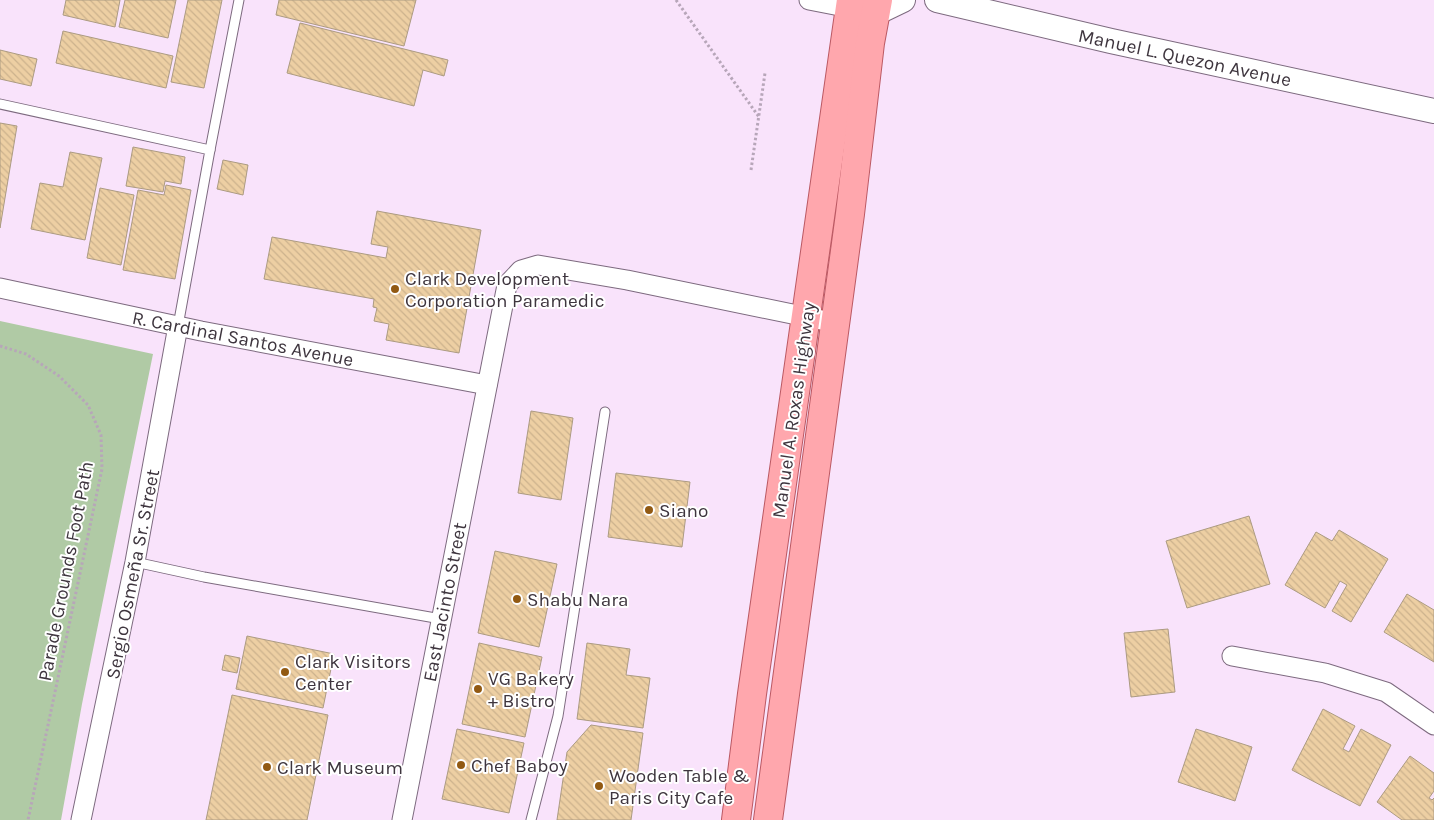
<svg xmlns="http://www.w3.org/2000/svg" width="1434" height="820" font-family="Karla,sans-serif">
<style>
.green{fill:#b0caa5}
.building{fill:url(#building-back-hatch);stroke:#ac9b82}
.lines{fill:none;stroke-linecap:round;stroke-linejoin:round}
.service-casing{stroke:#7d6a7f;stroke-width:11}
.minor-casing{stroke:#7d6a7f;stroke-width:21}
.tertiary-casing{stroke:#7d6a7f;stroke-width:26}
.primary-casing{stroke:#bb5963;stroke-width:30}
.path{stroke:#b7a6b9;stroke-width:3;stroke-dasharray:2.5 2.5;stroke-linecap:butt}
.service{stroke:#fff;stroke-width:9}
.minor{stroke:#fff;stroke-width:19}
.tertiary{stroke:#fff;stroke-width:24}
.primary{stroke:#ffa7ad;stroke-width:28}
.poi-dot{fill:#925a13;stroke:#fff;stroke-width:2}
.labels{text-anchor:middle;stroke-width:4;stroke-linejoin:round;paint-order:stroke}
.street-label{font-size:19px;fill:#3e353e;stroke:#fff}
.poi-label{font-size:19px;fill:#3e353e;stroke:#fff;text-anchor:start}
</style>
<defs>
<pattern id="building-back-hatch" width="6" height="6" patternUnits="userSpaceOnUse" patternTransform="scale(1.25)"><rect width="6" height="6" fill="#edcfa3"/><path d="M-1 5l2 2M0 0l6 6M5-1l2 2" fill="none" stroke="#ccb28d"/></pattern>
</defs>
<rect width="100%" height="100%" fill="#f9e3fb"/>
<path class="green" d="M0 321 153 354 82 704 61 820H0Z"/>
<g class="building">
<path d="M66 0H120L115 27 63 15Z"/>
<path d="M125 0H176L168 38 119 27Z"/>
<path d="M188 0H222L204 88 171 82Z"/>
<path d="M279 0H416L404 46 276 15Z"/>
<path d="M300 23 448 60 444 76 423 70 414 106 287 73Z"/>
<path d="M63 31 173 56 166 88 56 63Z"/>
<path d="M0 50 37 59 31 86 0 79Z"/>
<path d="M0 123 17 126 0 228Z"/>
<path d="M133 147 185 157 181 184 165 181 163 192 126 186Z"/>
<path d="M70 152 102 158 85 240 31 229 40 183 63 187Z"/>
<path d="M223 160 248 165 243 195 217 189Z"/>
<path d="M166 185 191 190 175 279 123 270 138 190 164 195Z"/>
<path d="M100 188 134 195 121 265 87 258Z"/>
<path d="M377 211 481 230 459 353 386 340 389 324 374 321 377 308 373 307 374 299 264 279 272 237 386 258 388 247 371 244Z"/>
<path d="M531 411 573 418 561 500 518 493Z"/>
<path d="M616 473 690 482 682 547 608 537Z"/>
<path d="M1249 516 1270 584 1187 608 1166 541Z"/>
<path d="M1339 530 1388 559 1351 622 1332 611 1347 585 1340 581 1325 608 1285 585 1316 532 1332 541Z"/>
<path d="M495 551 557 564 539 647 478 633Z"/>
<path d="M1407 594 1434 610V662L1384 632Z"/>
<path d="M1168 629 1175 692 1131 697 1124 633Z"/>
<path d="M247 636 334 654 323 708 236 689Z"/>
<path d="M479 643 542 657 525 737 462 724Z"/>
<path d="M587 643 630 649 626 675 650 678 643 728 577 719Z"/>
<path d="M225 655 240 658 237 673 222 670Z"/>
<path d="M232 695 328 715 307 820H206Z"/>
<path d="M1323 709 1355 726 1343 749 1349 752 1361 729 1391 745 1360 806 1292 770Z"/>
<path d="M591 725 643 733 631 820H557L567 752Z"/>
<path d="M457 729 524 743 509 813 442 799Z"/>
<path d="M1196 729 1252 747 1235 801 1178 782Z"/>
<path d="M1410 756 1434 773V791L1429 798 1432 800 1434 798V820H1402L1377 802Z"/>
</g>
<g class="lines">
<defs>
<g id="service">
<path d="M0 104 210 150 178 326"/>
<path d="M210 150 239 0"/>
<path d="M135 562 204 577 441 619"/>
<path d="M531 820 558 716 605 412"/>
</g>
<g id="minor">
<path d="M809 0 850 8"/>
<path d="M0 288 201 331 487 385"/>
<path d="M1232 656 1325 673 1386 692 1434 725"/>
<path d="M81 820 135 562 178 326"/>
<path d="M402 820 507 285 521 270 538 265 627 280 836 323"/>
</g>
<g id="tertiary">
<path d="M937 0 1111 41 1434 111"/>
<path d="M862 10 876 13 903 0"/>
</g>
<g id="primary">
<path d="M736 820 752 694 851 0"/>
<path d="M768 820 850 214 870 43 878 0"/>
</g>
</defs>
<use href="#service" class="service-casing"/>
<use href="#minor" class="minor-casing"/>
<use href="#tertiary" class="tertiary-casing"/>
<use href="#primary" class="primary-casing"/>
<g class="path">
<path d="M676 0 759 117"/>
<path d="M751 170 765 73"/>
<path d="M0 346 26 354 59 376 88 405 101 435 102 469 28 820"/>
</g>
<use href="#service" class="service"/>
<use href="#minor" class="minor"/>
<use href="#tertiary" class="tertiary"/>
<use href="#primary" class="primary"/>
</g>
<g class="poi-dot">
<circle cx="395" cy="289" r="5"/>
<circle cx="649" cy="510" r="5"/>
<circle cx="517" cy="599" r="5"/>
<circle cx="285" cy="672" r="5"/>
<circle cx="478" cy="689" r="5"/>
<circle cx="461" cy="765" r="5"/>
<circle cx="267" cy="767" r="5"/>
<circle cx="599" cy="786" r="5"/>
</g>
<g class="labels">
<g class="street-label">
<text transform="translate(1185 57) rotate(12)" y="7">Manuel L. Quezon Avenue</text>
<text transform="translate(243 338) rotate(11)" y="7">R. Cardinal Santos Avenue</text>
<text transform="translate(793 410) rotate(-82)" y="7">Manuel A. Roxas Highway</text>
<text transform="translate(65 571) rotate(-79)" y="7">Parade Grounds Foot Path</text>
<text transform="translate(132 574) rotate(-79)" y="7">Sergio Osmeña Sr. Street</text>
<text transform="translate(444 602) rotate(-79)" y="7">East Jacinto Street</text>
</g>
<g class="poi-label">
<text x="405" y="285">Clark Development<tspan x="405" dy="22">Corporation Paramedic</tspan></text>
<text x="659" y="517">Siano</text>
<text x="527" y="606">Shabu Nara</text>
<text x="295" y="668">Clark Visitors<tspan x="295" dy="22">Center</tspan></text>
<text x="488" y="685">VG Bakery<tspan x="488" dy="22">+ Bistro</tspan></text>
<text x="471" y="772">Chef Baboy</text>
<text x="277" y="774">Clark Museum</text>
<text x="609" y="782">Wooden Table &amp;<tspan x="609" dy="22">Paris City Cafe</tspan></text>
</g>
</g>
</svg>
